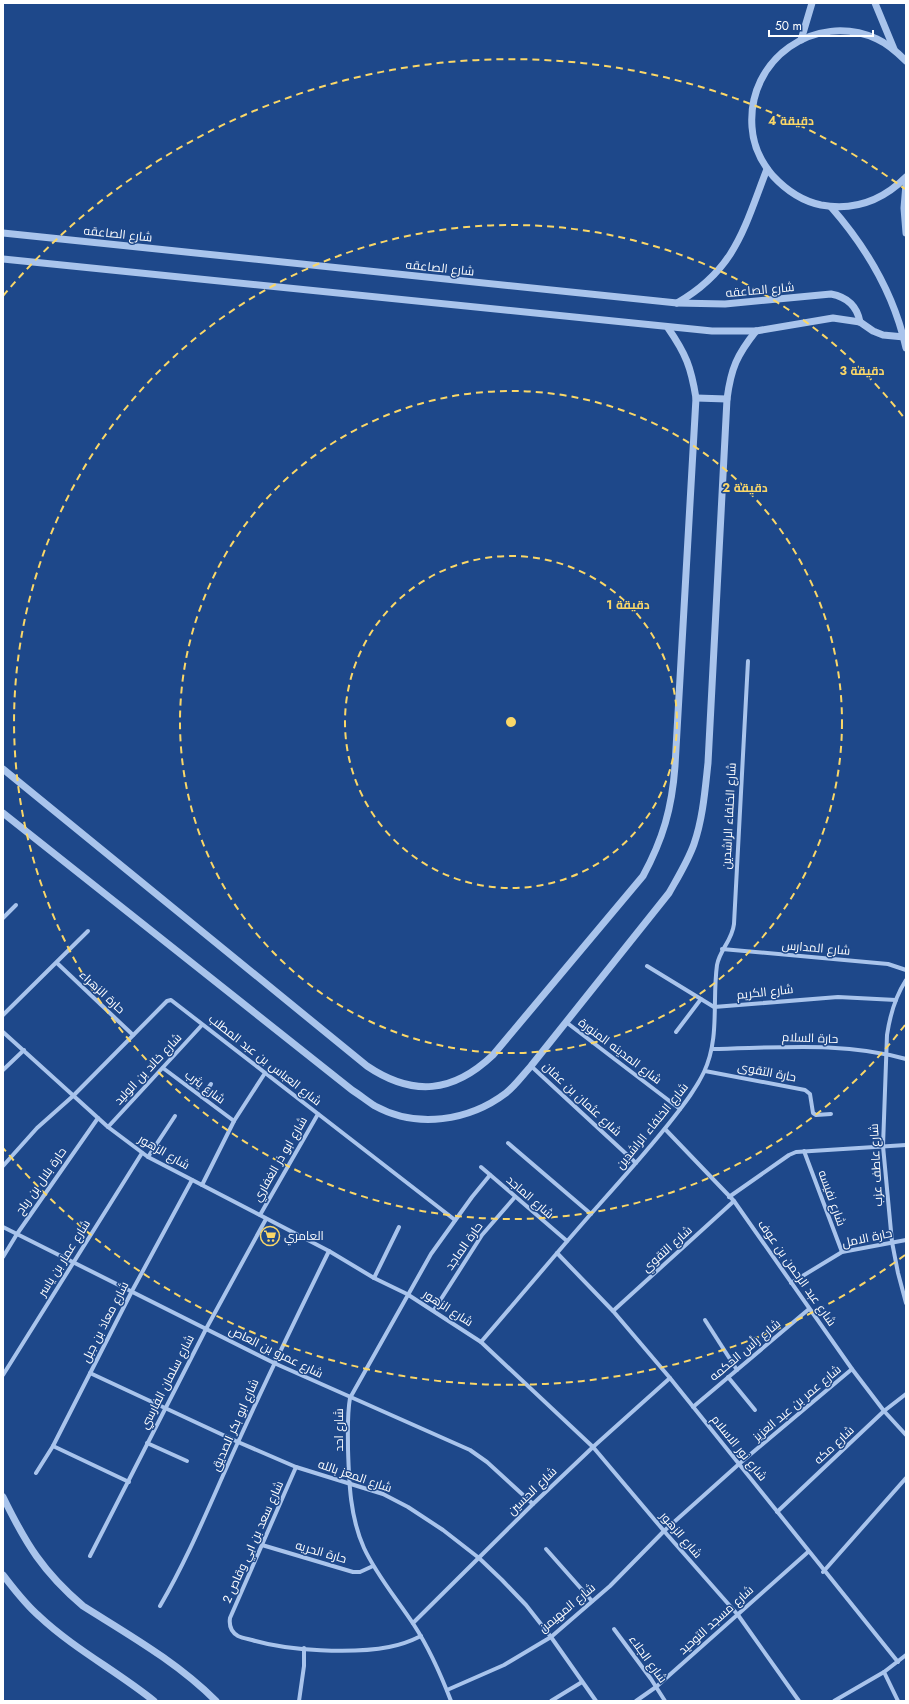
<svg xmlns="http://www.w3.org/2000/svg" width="909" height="1704" font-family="Jost,Cairo,sans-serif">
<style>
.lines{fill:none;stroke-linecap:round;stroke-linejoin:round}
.minor{stroke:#a9c4ec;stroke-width:4}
.tertiary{stroke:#a9c4ec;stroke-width:7}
.ring{fill:none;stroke:#fad768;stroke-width:2;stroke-dasharray:7 5}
.labels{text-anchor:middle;stroke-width:3;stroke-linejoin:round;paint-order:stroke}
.street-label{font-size:12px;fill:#fff;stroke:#1e488a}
.poi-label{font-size:12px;fill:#fff;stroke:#1e488a;text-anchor:start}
.centre{fill:#fad768;stroke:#1e488a;stroke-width:2}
.ring-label{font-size:12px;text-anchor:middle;font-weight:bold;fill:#fad768;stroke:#1e488a;stroke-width:3;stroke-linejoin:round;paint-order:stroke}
</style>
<rect width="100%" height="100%" fill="#1e488a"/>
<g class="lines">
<g class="minor">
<path d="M3 918 16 905"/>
<path d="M722 949 888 964 906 970"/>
<path d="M57 963 133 1035"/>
<path d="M647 966 714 1007 838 997 896 1000"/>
<path d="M906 980C895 997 890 1015 887 1035L883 1146 892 1242 898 1273 906 1303"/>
<path d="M3 1015 88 931"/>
<path d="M566 1022 680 1109"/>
<path d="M3 1032 108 1127 148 1157 329 1251 374 1278 407 1294 481 1342 593 1447 664 1531 738 1615 799 1701"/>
<path d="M676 1032 701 999"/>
<path d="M712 1049C776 1048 843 1041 906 1059"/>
<path d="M531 1066 636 1163"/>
<path d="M163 1068 234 1121"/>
<path d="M3 1070 24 1050"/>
<path d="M705 1071 805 1090 810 1094 813 1113 816 1115 831 1114"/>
<path d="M202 1097 211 1084"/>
<path d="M108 1127 202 1025"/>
<path d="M665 1129 734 1201 852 1369 884 1411 906 1435"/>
<path d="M508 1143 591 1214"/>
<path d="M804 1151 842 1252"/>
<path d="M148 1157 175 1116"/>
<path d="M3 1166 37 1128 73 1096 167 1001 171 1000 455 1220"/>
<path d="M481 1167 567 1241"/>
<path d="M202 1185 234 1121 265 1073"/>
<path d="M729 1197 789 1155 796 1152 906 1145"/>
<path d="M260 1215 318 1114"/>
<path d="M3 1227 274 1363 470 1450 487 1462 533 1504"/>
<path d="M557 1253 613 1311 670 1378 898 1662"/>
<path d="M3 1257 17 1234 98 1118"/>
<path d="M374 1278 399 1227"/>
<path d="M791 1283 842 1252 906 1240"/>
<path d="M434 1310 482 1235 515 1197"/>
<path d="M613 1311 734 1201"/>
<path d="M705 1320 737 1370"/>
<path d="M481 1342C520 1297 558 1251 597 1207 623 1178 650 1148 674 1117 685 1103 696 1089 704 1072 720 1038 712 1001 717 965 720 949 732 941 734 924L748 661"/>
<path d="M90 1373 238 1442 296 1467 383 1494 408 1507 443 1530 479 1558 502 1580 526 1605 551 1637 596 1701"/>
<path d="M3 1375 142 1153"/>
<path d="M728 1377 755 1410"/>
<path d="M693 1407 809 1309"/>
<path d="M147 1443 187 1461"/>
<path d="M53 1446 129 1482"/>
<path d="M296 1467 230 1618C229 1625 231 1632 238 1636 242 1638 248 1639 252 1640 289 1651 352 1654 389 1647 400 1645 411 1641 421 1636"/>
<path d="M36 1473 53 1446 132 1291 192 1180"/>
<path d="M777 1512 884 1411 906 1394"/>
<path d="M262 1545 353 1572H360L373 1566"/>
<path d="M546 1549 592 1601"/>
<path d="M90 1556 206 1329 266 1219"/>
<path d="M823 1572 906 1478"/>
<path d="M160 1606C191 1553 213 1496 239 1440 268 1376 298 1314 329 1251"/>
<path d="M413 1623 533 1504 593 1447 670 1378"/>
<path d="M614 1629 651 1679 665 1701"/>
<path d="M884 1672 898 1701"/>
<path d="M447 1690 504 1665 551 1637 610 1586 664 1531 739 1464 852 1369"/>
<path d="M299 1701 304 1666V1648"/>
<path d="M451 1701C441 1675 429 1648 414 1625 397 1599 377 1576 364 1548 350 1517 349 1483 348 1449 348 1432 347 1415 350 1398L431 1254 472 1197 490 1175"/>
<path d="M551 1701 582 1682"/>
<path d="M636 1701 656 1687 808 1552"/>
<path d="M834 1701 884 1672 906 1655"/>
</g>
<g class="tertiary">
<path d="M875 3 894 49"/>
<path d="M801 40 812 3"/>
<path d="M906 61C897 52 888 44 877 39 815 11 747 59 752 127 753 145 761 162 773 176 786 190 802 201 821 205 854 211 883 200 906 177"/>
<path d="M906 184 904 208 906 233"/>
<path d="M831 207C867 248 894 294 906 348"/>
<path d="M3 233 677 303 725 304 831 294C847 297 857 306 860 322"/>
<path d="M3 259 712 331H756L833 318 860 322 873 331 883 335 904 337"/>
<path d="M677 303C736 269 744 228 767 169"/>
<path d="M696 398 727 399"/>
<path d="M3 769 367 1066C413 1097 453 1093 493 1055L643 876C663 839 672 808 675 766L696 398C691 367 686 354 668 328"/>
<path d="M3 813 352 1090C360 1095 367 1101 375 1106 417 1129 469 1121 506 1093 515 1086 523 1075 531 1066L669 893C678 877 688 861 694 844 703 818 705 790 708 763L727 399C731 368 737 355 756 331"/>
<path d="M3 1497C26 1544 43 1572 83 1606 129 1635 177 1662 216 1701"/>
<path d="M3 1575C14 1589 25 1604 39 1616 74 1649 117 1671 154 1701"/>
</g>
</g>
<g class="ring">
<circle cx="511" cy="722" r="166"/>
<circle cx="511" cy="722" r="331"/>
<path d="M905 1025A497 497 0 1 1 905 419"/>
<path d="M905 1255A663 663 0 0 1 3 1148M3 296A663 663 0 0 1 905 189"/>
</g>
<defs>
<symbol id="supermarket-ring" viewBox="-11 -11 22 22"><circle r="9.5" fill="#1e488a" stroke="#fad768" stroke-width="1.5"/><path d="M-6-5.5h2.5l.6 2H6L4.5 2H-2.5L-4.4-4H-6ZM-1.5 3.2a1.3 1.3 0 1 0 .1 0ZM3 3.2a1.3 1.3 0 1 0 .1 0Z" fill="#fad768"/></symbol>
</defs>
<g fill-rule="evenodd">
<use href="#supermarket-ring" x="259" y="1225" width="22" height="22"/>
</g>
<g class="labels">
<g class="street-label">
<text transform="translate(118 234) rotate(6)" y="4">شارع الصاعقه</text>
<text transform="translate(440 268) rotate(6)" y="4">شارع الصاعقه</text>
<text transform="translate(760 290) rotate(-5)" y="4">شارع الصاعقه</text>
<text transform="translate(729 816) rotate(-87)" y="4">شارع الخلفاء الراشدين</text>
<text transform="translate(816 948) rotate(5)" y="4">شارع المدارس</text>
<text transform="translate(102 992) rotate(43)" y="4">حارة الزهراء</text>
<text transform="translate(765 992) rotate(-6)" y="4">شارع الكريم</text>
<text transform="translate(810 1038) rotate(2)" y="4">حارة السلام</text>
<text transform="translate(620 1051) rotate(37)" y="4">شارع المدينه المنورة</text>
<text transform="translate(265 1060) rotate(38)" y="4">شارع العباس بن عبد المطلب</text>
<text transform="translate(148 1069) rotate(-47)" y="4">شارع خالد بن الوليد</text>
<text transform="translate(767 1072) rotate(11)" y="4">حارة التقوى</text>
<text transform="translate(205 1087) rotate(37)" y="4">شارع يثرب</text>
<text transform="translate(582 1099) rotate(43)" y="4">شارع عثمان بن عفان</text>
<text transform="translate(652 1126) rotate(-51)" y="4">شارع الخلفاء الراشدين</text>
<text transform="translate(164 1152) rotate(30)" y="4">شارع الزهور</text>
<text transform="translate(280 1159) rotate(-60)" y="4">شارع ابو ذر الغفاري</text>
<text transform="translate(876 1165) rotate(-93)" y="4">شارع عاطف عزب</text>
<text transform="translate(41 1181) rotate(-55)" y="4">حارة بلال بن رباح</text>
<text transform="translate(530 1197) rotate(41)" y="4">شارع الماجد</text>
<text transform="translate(832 1198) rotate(70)" y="4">شارع نفيسه</text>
<text transform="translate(867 1238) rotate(-12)" y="4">حارة الامل</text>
<text transform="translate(464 1246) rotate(-55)" y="4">حارة الماجد</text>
<text transform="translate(667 1249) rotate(-42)" y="4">شارع التقوي</text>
<text transform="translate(64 1258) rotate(-58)" y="4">شارع عمار بن ياسر</text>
<text transform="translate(797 1273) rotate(55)" y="4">شارع عبد الرحمن بن عوف</text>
<text transform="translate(448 1308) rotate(33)" y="4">شارع الزهور</text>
<text transform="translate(105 1322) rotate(-63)" y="4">شارع معاذ بن جبل</text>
<text transform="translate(745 1350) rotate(-40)" y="4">شارع رأس الحكمه</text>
<text transform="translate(276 1352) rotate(26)" y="4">شارع عمرو بن العاص</text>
<text transform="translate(167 1382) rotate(-63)" y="4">شارع سلمان الفارسي</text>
<text transform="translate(797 1403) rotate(-40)" y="4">شارع عمر بن عبد العزيز</text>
<text transform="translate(235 1425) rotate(-66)" y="4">شارع ابو بكر الصديق</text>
<text transform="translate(339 1430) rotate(-90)" y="4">شارع احد</text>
<text transform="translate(834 1445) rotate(-43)" y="4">شارع مكه</text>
<text transform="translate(739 1448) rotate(51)" y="4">شارع نور الاسلام</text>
<text transform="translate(355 1476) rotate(19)" y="4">شارع المعز بالله</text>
<text transform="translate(532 1491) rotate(-44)" y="4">شارع الحسين</text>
<text transform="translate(681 1535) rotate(49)" y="4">شارع الزهور</text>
<text transform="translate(253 1542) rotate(-66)" y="4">شارع سعد بن ابي وقاص 2</text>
<text transform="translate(321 1552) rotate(16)" y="4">حارة الحريه</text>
<text transform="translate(567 1608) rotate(-40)" y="4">شارع المهيمن</text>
<text transform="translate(716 1620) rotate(-42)" y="4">شارع مسجد التوحيد</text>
<text transform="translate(648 1659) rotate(54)" y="4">شارع الجلاء</text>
</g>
<g class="poi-label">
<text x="284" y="1240">العامري</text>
</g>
</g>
<circle cx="511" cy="722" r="6" class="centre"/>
<g class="ring-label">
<text x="791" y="125">4 دقيقة</text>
<text x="862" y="375">3 دقيقة</text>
<text x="745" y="492">2 دقيقة</text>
<text x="628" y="609">1 دقيقة</text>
</g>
<rect width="909" height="1704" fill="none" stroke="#ffffff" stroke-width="8"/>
<path d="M769 30v6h104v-6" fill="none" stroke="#ffffff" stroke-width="2"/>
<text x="775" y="30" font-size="12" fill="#ffffff" stroke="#1e488a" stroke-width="3" paint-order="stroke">50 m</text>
</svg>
